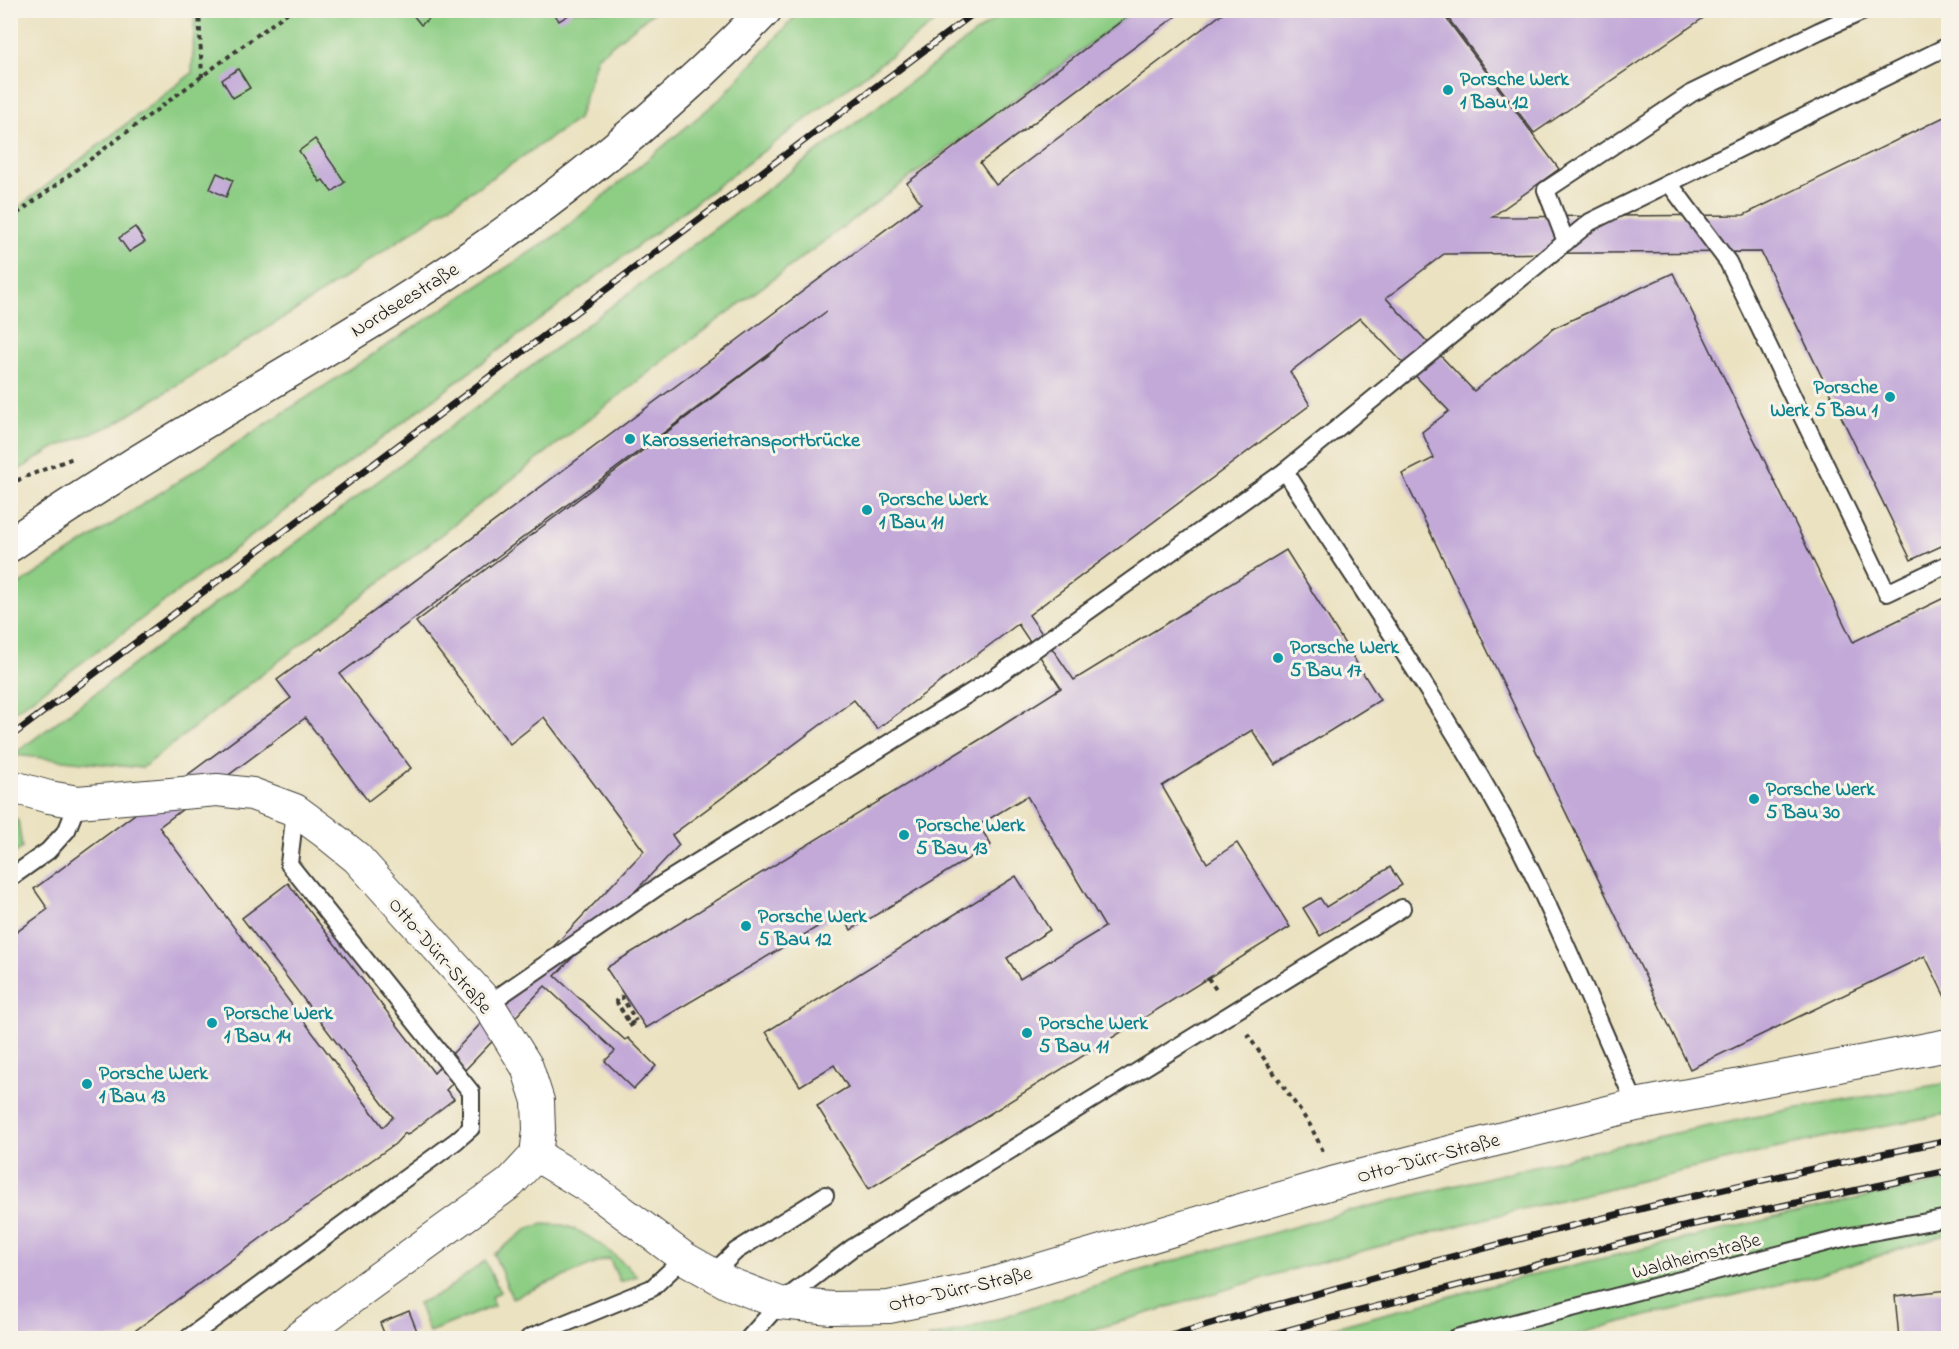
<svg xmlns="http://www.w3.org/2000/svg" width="1959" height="1349" font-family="'Indie Flower',sans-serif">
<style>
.green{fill:#8dcd84;stroke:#547450;stroke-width:1.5}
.building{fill:#c2a9d8;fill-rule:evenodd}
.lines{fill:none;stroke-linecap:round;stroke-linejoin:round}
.service-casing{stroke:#3b3a35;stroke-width:20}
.minor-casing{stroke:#3b3a35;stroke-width:34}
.secondary-casing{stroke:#3b3a35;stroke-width:36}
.path{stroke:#3b3a35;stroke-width:4;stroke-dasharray:4.5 4.5;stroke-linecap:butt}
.service{stroke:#fff;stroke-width:16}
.minor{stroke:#fff;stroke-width:32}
.secondary{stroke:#fff;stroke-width:33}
.rail-casing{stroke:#1c1c1c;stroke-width:7}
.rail{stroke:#f7f3e8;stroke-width:4.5;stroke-dasharray:14;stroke-linecap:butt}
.path-bridge{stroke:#3b3a35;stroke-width:4;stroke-dasharray:4.5 4.5;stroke-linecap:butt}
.culture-dot{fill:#0f9aa8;stroke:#f7f3e8;stroke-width:2}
.labels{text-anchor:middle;stroke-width:6;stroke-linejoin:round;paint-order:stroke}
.culture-label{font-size:20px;font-weight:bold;fill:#0d838f;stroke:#f7f3e8;text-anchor:start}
.street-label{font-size:20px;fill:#1c1c1c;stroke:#f7f3e8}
</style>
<rect width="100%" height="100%" fill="#f7f3e8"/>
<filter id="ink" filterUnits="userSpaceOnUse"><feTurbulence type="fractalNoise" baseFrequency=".0167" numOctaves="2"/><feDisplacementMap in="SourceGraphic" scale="12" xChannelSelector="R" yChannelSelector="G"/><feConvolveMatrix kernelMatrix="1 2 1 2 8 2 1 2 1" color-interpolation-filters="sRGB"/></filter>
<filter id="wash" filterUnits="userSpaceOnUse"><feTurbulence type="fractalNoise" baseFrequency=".008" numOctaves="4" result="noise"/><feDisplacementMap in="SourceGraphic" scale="24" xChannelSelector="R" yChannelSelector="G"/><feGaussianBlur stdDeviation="1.35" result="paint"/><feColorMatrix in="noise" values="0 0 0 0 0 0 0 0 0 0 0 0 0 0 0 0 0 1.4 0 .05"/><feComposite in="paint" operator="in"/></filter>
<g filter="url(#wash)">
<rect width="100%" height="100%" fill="#ebe2c1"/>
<g class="green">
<path d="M195 11H655L597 57 578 119 296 310 115 424 52 449 11 475V213L192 73Z"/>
<path d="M800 11H950L124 632 11 714V590L558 234 721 98Z"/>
<path d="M1005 11H1134L671 355 142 768 13 755Z"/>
<path d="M11 815 18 821 22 848 11 856Z"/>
<path d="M1948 1083V1114L1834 1135 1522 1209 1297 1268 1066 1338H927L964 1330 1138 1271 1350 1211 1641 1140 1793 1109Z"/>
<path d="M1948 1181V1234L1819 1275 1617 1323 1565 1338H1294L1519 1278 1845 1201Z"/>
<path d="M543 1224C549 1225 556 1224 562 1225 584 1229 622 1260 637 1276L620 1282 609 1258 512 1298 494 1254 528 1229Z"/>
<path d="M485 1261 500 1292 491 1297 494 1306 429 1332 418 1303 442 1293Z"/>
</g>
<g id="blocks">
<g class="building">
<path d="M409 10H439L421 25Z"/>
<path d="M552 10H571L572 13 559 21Z"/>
<path d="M1136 10H1184L980 163 996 185 1227 10H1440L1559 169 1492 217 1744 215 1948 115V543L1911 560 1761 252 1444 254 1386 298 1474 391 1554 328 1673 273 1853 642 1948 596V1003L1925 956 1690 1069 1402 474 1434 458 1422 432 1449 411 1360 318 1290 372 1310 405 1029 615 1074 680 1286 550 1380 700 1275 765 1252 730 1162 786 1207 863 1237 843 1290 927 869 1189 817 1106 848 1087 834 1065 800 1086 766 1032 1016 876 1050 930 1007 958 1020 979 1105 927 1027 796 979 825 991 845 851 930 841 913 646 1028 606 968 989 734 1061 688 1018 624 877 729 854 700 672 835 679 845 555 976 625 1040 628 1038 656 1066 634 1089 605 1061 615 1051 545 986 446 1090 454 1099 407 1135 405 1133 395 1144 272 1230 125 1338H10V937L48 909 34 889 291 698 277 680 321 648 322 650 921 203 907 183ZM827 311 416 622 510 744 544 717 644 851 434 1073 288 883 242 918 393 1117 383 1127 159 827 305 718 368 801 411 768 340 674Z"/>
<path d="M1442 10H1715L1534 133Z"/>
<path d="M238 69 250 88 233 98 222 80Z"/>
<path d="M315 139 345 182 332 192 323 180 320 182 299 151Z"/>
<path d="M217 173 233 180 226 197 210 189Z"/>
<path d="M135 227 145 242 129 252 119 238Z"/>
<path d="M1390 867 1402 885 1320 936 1303 908 1320 898 1326 907Z"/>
<path d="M1948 1290V1338H1899L1895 1296Z"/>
<path d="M409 1311 417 1331 398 1338H386L380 1323Z"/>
</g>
</g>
</g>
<g filter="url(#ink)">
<use href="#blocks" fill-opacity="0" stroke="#3b3a35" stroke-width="1.5"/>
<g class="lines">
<defs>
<g id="service">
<path d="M1669 183 1728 262 1887 593 1948 564"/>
<path d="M1566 242 1546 190 1692 93 1819 31 1866 10"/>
<path d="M1285 471C1363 592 1446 710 1514 837 1559 923 1596 1016 1636 1105"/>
<path d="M10 878 48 851 67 830 78 802"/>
<path d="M488 1004 662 884 997 676 1285 471 1590 222 1948 46"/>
<path d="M711 1275 736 1251 825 1195"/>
<path d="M188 1338 456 1141 471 1128V1092L289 864 295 810"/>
<path d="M529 1338 652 1288 684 1258"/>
<path d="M749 1338 780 1303 852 1248 1402 908"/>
<path d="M1456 1338 1851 1236 1948 1218"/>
</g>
<g id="minor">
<path d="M10 786 49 797 78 802 217 790 252 794 295 810 325 832 357 858 488 1004 527 1067 538 1101 539 1130 536 1155"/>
<path d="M536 1155 592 1189 684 1258 728 1283 780 1303 831 1308 889 1307 970 1290 1332 1183 1503 1138 1636 1105 1948 1045"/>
<path d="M298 1338 366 1287 510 1183 536 1155"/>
</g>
<path id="secondary" d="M10 545C157 443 317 361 465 261 573 187 674 104 765 10"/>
</defs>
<use href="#service" class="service-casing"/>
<use href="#minor" class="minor-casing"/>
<use href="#secondary" class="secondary-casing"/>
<g class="path">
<path d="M199 10 202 77"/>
<path d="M10 219 291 10"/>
<path d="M10 486 20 479 73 458"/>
<path d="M1208 978 1217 991"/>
<path d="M632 1027 616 1001 622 997 636 1021"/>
<path d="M1247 1034 1310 1125 1323 1151"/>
</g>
<use href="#service" class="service"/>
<use href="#minor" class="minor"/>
<use href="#secondary" class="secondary"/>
<defs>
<g id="rail">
<path d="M10 737 978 10"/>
<path d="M1163 1338C1422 1261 1684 1194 1948 1140"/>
<path d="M1260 1338 1317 1322 1691 1225 1948 1171"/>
</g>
</defs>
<use href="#rail" class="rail-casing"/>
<use href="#rail" class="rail"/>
<path class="path-bridge" d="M616 1001 630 1024 636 1021"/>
</g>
</g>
<g class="culture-dot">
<circle cx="1448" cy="90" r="6"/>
<circle cx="1890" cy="397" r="6"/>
<circle cx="630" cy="439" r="6"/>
<circle cx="867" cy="510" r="6"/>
<circle cx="1278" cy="658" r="6"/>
<circle cx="1754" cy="799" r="6"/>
<circle cx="904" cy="835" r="6"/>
<circle cx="746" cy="926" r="6"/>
<circle cx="212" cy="1023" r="6"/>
<circle cx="1027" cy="1033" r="6"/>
<circle cx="87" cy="1084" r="6"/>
</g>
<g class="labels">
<g class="culture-label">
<text x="1460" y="85">Porsche Werk<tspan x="1460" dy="23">1 Bau 12</tspan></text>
<text x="1878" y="393" text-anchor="end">Porsche<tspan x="1878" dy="23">Werk 5 Bau 1</tspan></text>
<text x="642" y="446">Karosserietransportbrücke</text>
<text x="879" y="505">Porsche Werk<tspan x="879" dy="23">1 Bau 11</tspan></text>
<text x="1290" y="653">Porsche Werk<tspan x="1290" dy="23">5 Bau 17</tspan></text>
<text x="1766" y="795">Porsche Werk<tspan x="1766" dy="23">5 Bau 30</tspan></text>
<text x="916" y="831">Porsche Werk<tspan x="916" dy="23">5 Bau 13</tspan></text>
<text x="758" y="922">Porsche Werk<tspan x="758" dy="23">5 Bau 12</tspan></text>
<text x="224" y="1019">Porsche Werk<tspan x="224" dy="23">1 Bau 14</tspan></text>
<text x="1039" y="1029">Porsche Werk<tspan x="1039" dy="23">5 Bau 11</tspan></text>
<text x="99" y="1079">Porsche Werk<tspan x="99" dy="23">1 Bau 13</tspan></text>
</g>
<g class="street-label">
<text transform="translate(404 299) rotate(-32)" y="7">Nordseestraße</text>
<text transform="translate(441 955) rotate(49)" y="7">Otto-Dürr-Straße</text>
<text transform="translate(1428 1157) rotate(-15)" y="7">Otto-Dürr-Straße</text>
<text transform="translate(1696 1255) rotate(-15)" y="7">Waldheimstraße</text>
<text transform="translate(960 1288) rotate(-13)" y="7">Otto-Dürr-Straße</text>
</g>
</g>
<rect width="1959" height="1349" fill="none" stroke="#f7f3e8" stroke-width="36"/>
</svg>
